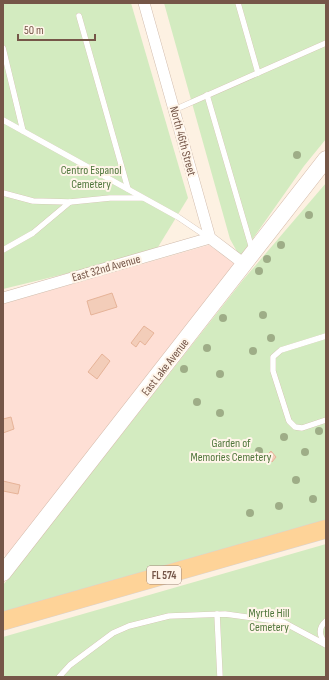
<svg xmlns="http://www.w3.org/2000/svg" width="329" height="680" font-family="'Sofia Sans Condensed',sans-serif">
<style>
.commercial{fill:#fedfd5}
.green{fill:#d3ebc0}
.building{fill:#f3cdb9;stroke:#e6b398}
.lines{fill:none;stroke-linecap:round;stroke-linejoin:round}
.lane-casing{stroke:#d0baab;stroke-width:6}
.street-casing{stroke:#d0baab;stroke-width:12}
.secondary-casing{stroke:#d4b9a8;stroke-width:17}
.primary-casing{stroke:#dbd3cf;stroke-width:19}
.lane{stroke:#fff;stroke-width:5.5}
.street{stroke:#fff;stroke-width:11}
.secondary{stroke:#fff;stroke-width:16}
.primary{stroke:#fed398;stroke-width:18}
.tree{fill:#9ead87}
.labels{text-anchor:middle;stroke-width:4;stroke-linejoin:round;paint-order:stroke}
.shield{fill:#fff5e9;stroke:#9e8678;stroke-width:1}
.shield-label{font-size:11px;font-weight:bold;fill:#755648}
.street-label{font-size:12px;fill:#755648;stroke:#fff5e9}
.park-label{font-size:12px;fill:#50763c;stroke:#fff5e9}
</style>
<rect width="100%" height="100%" fill="#fdf1e2"/>
<path class="commercial" d="M209 245 236 264 6 560 3 550V304Z"/>
<g class="green">
<path d="M3 3H131L188 198 155 252 3 289Z"/>
<path d="M164 3H326V139L304 166 240 257 230 239Z"/>
<path d="M326 183V522L3 616V585L243 280Z"/>
<path d="M326 544V677H3V637Z"/>
</g>
<g class="building">
<path d="M112 293 117 307 91 315 87 301Z"/>
<path d="M144 326 154 333 145 345 140 341 136 347 131 343Z"/>
<path d="M102 354 110 361 97 379 88 372Z"/>
<path d="M11 417 14 429 3 433V419Z"/>
<path d="M271 451 276 457 272 462 266 456Z"/>
<path d="M3 481 20 485 18 494 3 491Z"/>
</g>
<g class="lines">
<defs>
<g id="lane">
<path d="M238 3 258 73"/>
<path d="M79 16 128 189"/>
<path d="M3 48 23 131"/>
<path d="M207 95 252 249"/>
<path d="M174 110 326 43"/>
<path d="M3 120 178 217 209 238"/>
<path d="M3 193 33 201 70 202"/>
<path d="M3 250 33 233 70 202 110 198H142"/>
<path d="M326 336 281 350 273 357V371L289 421 295 427 302 428 326 420"/>
<path d="M217 614 220 677"/>
<path d="M325 643C319 635 318 628 326 621"/>
<path d="M59 677 70 665 113 633 129 626 169 616 225 614 283 622 326 645"/>
</g>
<g id="street">
<path d="M144 3 210 238 243 263"/>
<path d="M3 298 210 238"/>
</g>
<path id="secondary" d="M3 573 326 159"/>
<path id="primary" d="M3 621 326 529"/>
</defs>
<use href="#lane" class="lane-casing"/>
<use href="#street" class="street-casing"/>
<use href="#secondary" class="secondary-casing"/>
<use href="#primary" class="primary-casing"/>
<use href="#lane" class="lane"/>
<use href="#street" class="street"/>
<use href="#secondary" class="secondary"/>
<use href="#primary" class="primary"/>
</g>
<g class="tree">
<circle cx="297" cy="155" r="4"/>
<circle cx="309" cy="215" r="4"/>
<circle cx="281" cy="245" r="4"/>
<circle cx="267" cy="259" r="4"/>
<circle cx="259" cy="271" r="4"/>
<circle cx="263" cy="315" r="4"/>
<circle cx="223" cy="318" r="4"/>
<circle cx="271" cy="338" r="4"/>
<circle cx="207" cy="348" r="4"/>
<circle cx="253" cy="351" r="4"/>
<circle cx="184" cy="369" r="4"/>
<circle cx="220" cy="374" r="4"/>
<circle cx="197" cy="402" r="4"/>
<circle cx="220" cy="413" r="4"/>
<circle cx="319" cy="431" r="4"/>
<circle cx="284" cy="437" r="4"/>
<circle cx="259" cy="451" r="4"/>
<circle cx="305" cy="452" r="4"/>
<circle cx="296" cy="480" r="4"/>
<circle cx="313" cy="499" r="4"/>
<circle cx="279" cy="506" r="4"/>
<circle cx="250" cy="513" r="4"/>
</g>
<g class="labels">
<rect class="shield" x="147" y="566" width="34" height="18" rx="3"/>
<g class="shield-label">
<text x="164" y="579">FL 574</text>
</g>
<g class="street-label">
<text transform="translate(183 141) rotate(75)" y="4">North 46th Street</text>
<text transform="translate(106 268) rotate(-16)" y="4">East 32nd Avenue</text>
<text transform="translate(165 367) rotate(-52)" y="4">East Lake Avenue</text>
</g>
<g class="park-label">
<text x="91" y="174">Centro Espanol<tspan x="91" dy="14">Cemetery</tspan></text>
<text x="231" y="447">Garden of<tspan x="231" dy="14">Memories Cemetery</tspan></text>
<text x="269" y="617">Myrtle Hill<tspan x="269" dy="14">Cemetery</tspan></text>
</g>
</g>
<rect width="329" height="680" fill="none" stroke="#755648" stroke-width="8"/>
<path d="M18 34v6h77v-6" fill="none" stroke="#755648" stroke-width="2"/>
<text x="24" y="34" font-size="12" fill="#755648" stroke="#fff5e9" stroke-width="3" paint-order="stroke">50 m</text>
</svg>
